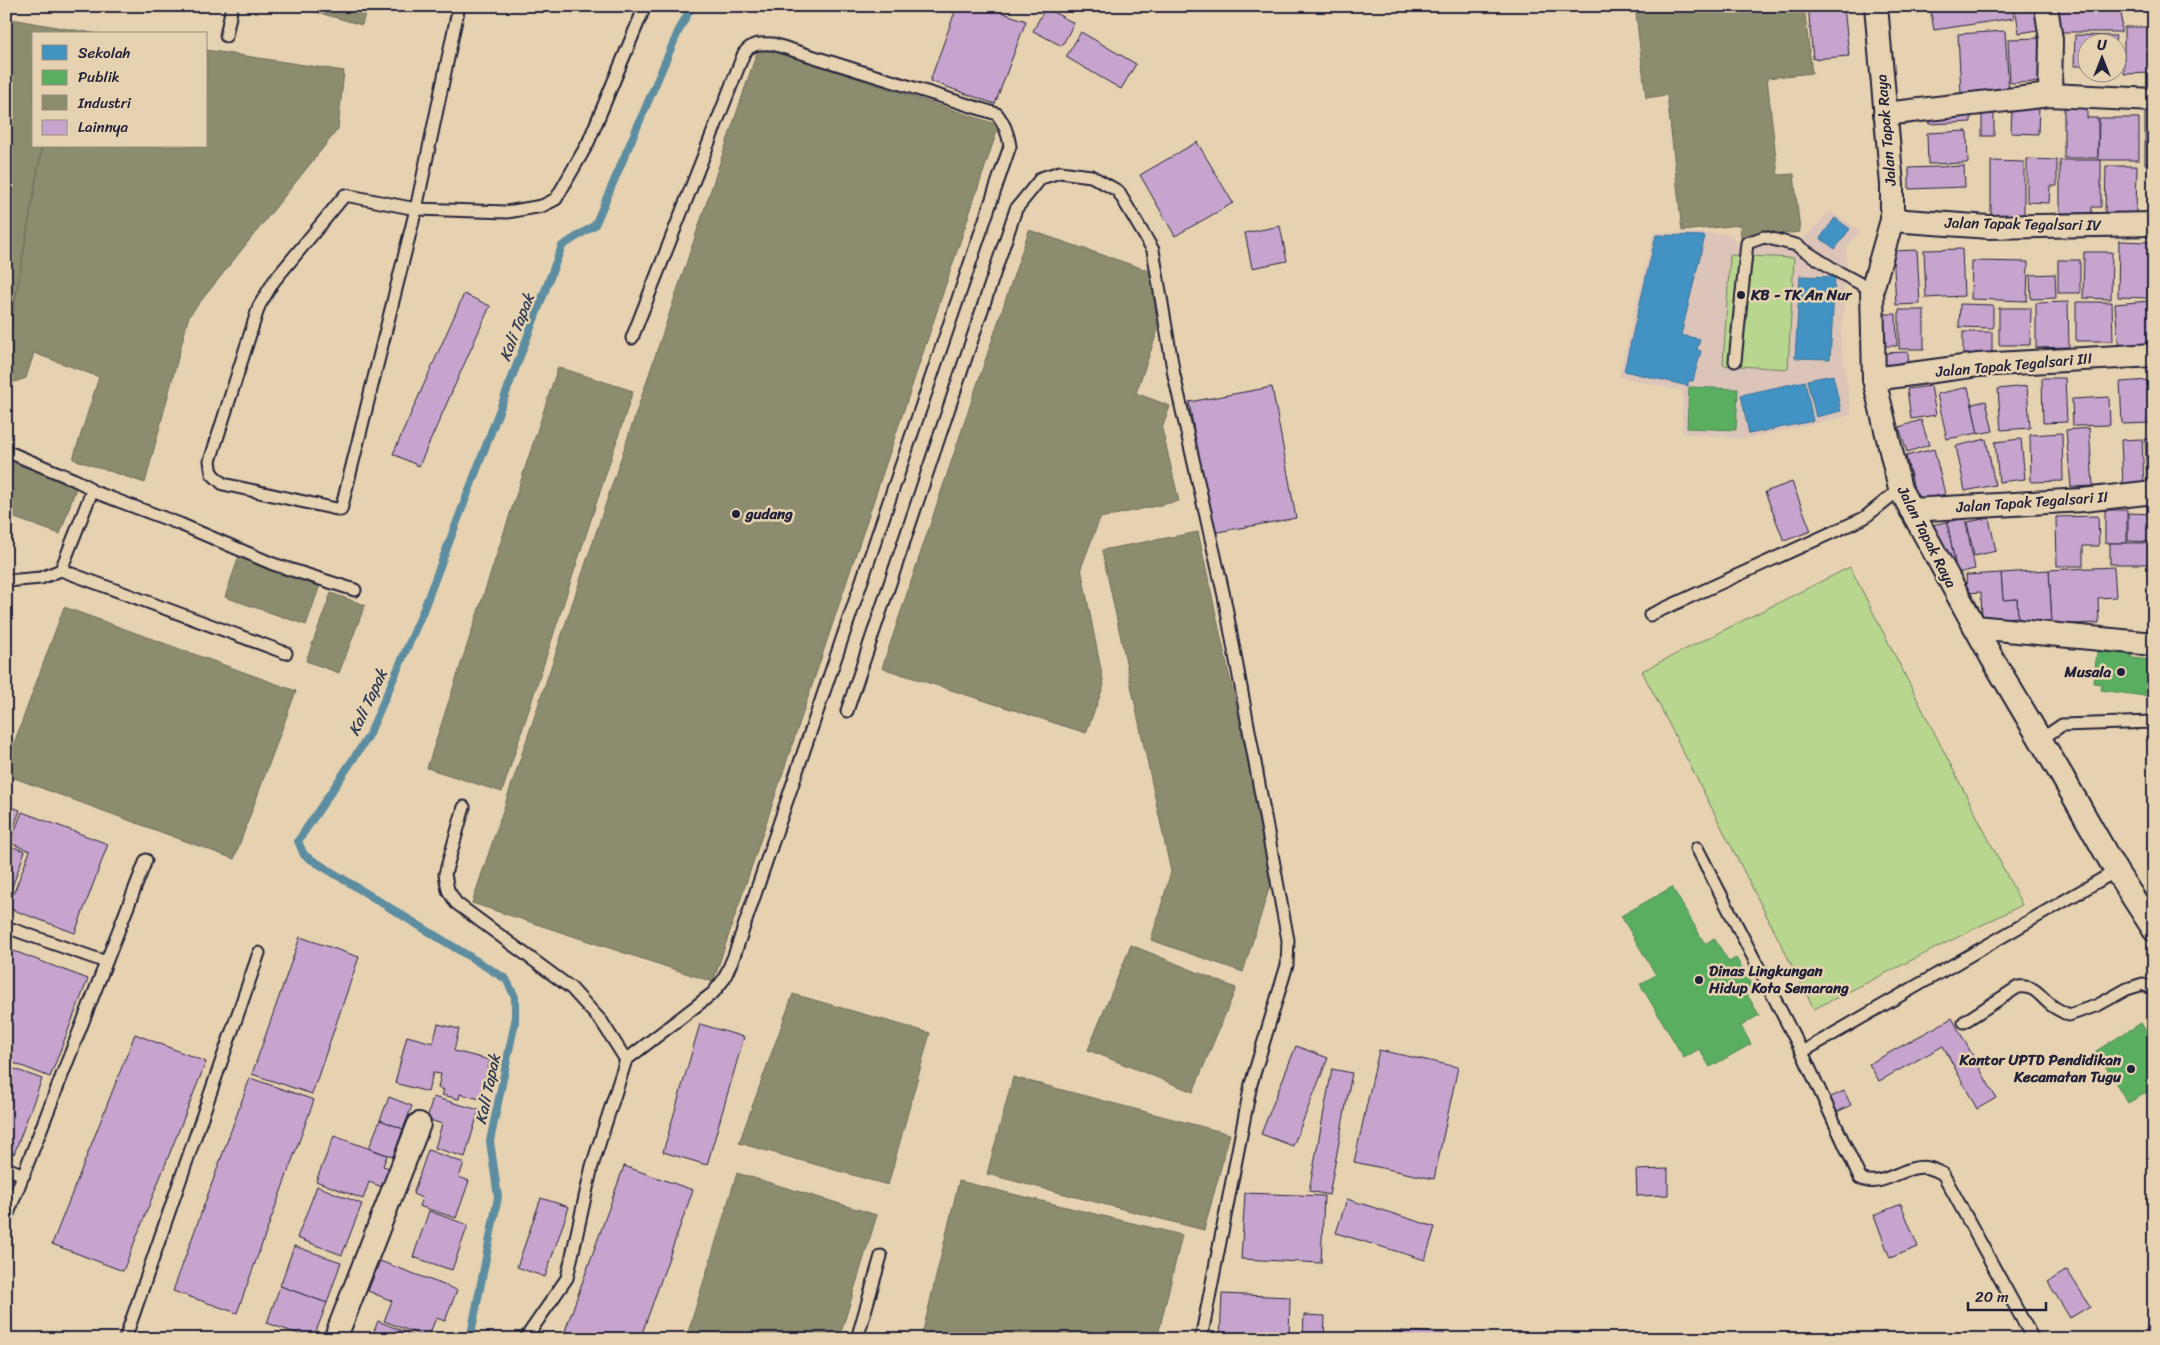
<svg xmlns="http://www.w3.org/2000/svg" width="2160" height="1345" font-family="Sriracha,sans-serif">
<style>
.built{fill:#dcc4b9}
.green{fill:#b8d68e;stroke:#6d7c64}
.schools{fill:#4393c3;stroke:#39719a}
.public{fill:#5aae61;stroke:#498456}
.industry{fill:#8c8c6e;stroke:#6c6c5f}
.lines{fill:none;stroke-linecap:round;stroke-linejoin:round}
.stream{stroke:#5d8da0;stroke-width:8}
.building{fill:#c6a4ce;stroke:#22223b}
.lane-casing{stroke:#22223b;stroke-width:15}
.street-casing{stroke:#22223b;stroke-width:26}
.lane{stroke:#e6d2b0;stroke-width:11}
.street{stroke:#e6d2b0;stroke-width:22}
.poi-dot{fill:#22223b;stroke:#e6d2b0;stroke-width:2}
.labels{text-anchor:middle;stroke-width:5;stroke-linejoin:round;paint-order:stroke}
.street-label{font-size:15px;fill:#22223b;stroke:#e6d2b0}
.poi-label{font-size:15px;font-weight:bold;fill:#22223b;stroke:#e6d2b0;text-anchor:start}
.water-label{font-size:16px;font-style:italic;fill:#313d54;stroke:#e6d2b0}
</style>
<rect width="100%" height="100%" fill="#e6d2b0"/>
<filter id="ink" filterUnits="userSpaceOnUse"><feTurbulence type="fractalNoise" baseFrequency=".02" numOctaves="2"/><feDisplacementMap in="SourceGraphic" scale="10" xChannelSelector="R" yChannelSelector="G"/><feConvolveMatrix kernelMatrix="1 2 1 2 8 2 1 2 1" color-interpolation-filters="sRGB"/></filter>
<g filter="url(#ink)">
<path class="built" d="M1830 211 1860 231 1847 247 1841 344 1852 415 1745 439 1682 433 1683 391 1619 377 1654 232 1732 234 1735 243 1800 242Z"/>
<g class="green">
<path d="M1730 255 1794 258 1788 369 1723 365Z"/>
<path d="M1850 567 2022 905 1814 1009 1642 671Z"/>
</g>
<g class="schools">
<path d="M1835 218 1850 229 1835 249 1820 238Z"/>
<path d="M1656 235 1705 236 1681 335 1700 339 1697 350 1701 351 1693 381H1688V386L1624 371Z"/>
<path d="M1800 276 1835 277 1830 359 1795 358Z"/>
<path d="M1833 375 1841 411 1816 417 1807 380Z"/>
<path d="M1805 381 1813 421 1749 434 1741 395Z"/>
</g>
<g class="public">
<path d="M1689 387 1738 389 1736 430 1687 428Z"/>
<path d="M2098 644 2133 649 2132 658 2150 660 2145 696 2101 690 2102 684 2093 683Z"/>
<path d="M1672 887 1705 944 1714 938 1729 962 1736 958 1753 986 1745 991 1759 1015 1741 1026 1751 1044 1710 1067 1699 1049 1684 1058 1640 984 1656 975 1621 916Z"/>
<path d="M2141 1023 2154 1044V1088L2128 1103 2096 1051Z"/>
</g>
<g class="industry">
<path d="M295 6H367L362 25Z"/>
<path d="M1635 6H1804L1812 73 1767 78 1778 175 1794 174 1800 232 1741 238 1740 225 1682 231 1667 95 1646 98Z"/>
<path d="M6 18 62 28 61 34H34V146H42L6 353Z"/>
<path d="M62 28 99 34H61Z"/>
<path d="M759 46 999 125 713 982 472 903Z"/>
<path d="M206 50 344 71 338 129 189 316 145 483 73 459 99 377 34 353 26 378 6 385V353L42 146H206Z"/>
<path d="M1029 230 1150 271 1158 330 1136 393 1170 406 1162 429 1179 501 1100 518 1081 568 1104 685 1086 733 882 668Z"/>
<path d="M558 367 633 391 502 792 427 768Z"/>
<path d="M6 461 77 485 60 534 6 515Z"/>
<path d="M1198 532 1273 876 1243 972 1151 940 1171 872 1102 550Z"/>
<path d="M239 556 320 585 306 625 225 597Z"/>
<path d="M331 593 365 605 339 673 306 661Z"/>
<path d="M64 607 296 691 234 859 6 775V765Z"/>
<path d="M1131 945 1236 988 1193 1092 1088 1050Z"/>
<path d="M793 994 930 1033 888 1185 739 1143Z"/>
<path d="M1013 1077 1230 1134 1204 1230 987 1174Z"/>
<path d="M737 1173 877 1215 839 1339H686Z"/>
<path d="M959 1181 1182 1235 1157 1339H937L922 1335Z"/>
</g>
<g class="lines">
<path class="stream" d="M470 1339 498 1197 490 1141 515 1022V997L506 979 304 855 298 841 368 737 421 616 562 246 595 225 678 32 692 6"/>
</g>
<g class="building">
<path d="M957 6H984L1026 21 995 104 930 81Z"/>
<path d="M1808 6H1844L1849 56 1813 59Z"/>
<path d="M1930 6H2012L2014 18 1934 30Z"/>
<path d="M2015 6H2041L2045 29 2019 33Z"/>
<path d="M2054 6H2122L2121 32H2054Z"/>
<path d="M1045 8 1074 23 1062 46 1033 31Z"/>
<path d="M2124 27H2154V73L2124 74Z"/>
<path d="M2005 31 2009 92 1961 94 1958 34Z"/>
<path d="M1081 32 1136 64 1121 89 1066 57Z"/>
<path d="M2075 35 2116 36 2115 42H2088V66H2074Z"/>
<path d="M2041 38 2043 82 2010 83 2008 39Z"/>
<path d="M2012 104 2039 105 2038 134 2011 133Z"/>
<path d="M2064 106H2087V118H2098V158H2064Z"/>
<path d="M2145 106 2154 107V164H2145Z"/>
<rect x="1982" y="109" width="12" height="27"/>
<path d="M1971 111V122L1929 124 1928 112Z"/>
<path d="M2099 118H2139V160H2098Z"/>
<path d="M1967 131 1968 163 1928 164 1927 133Z"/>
<path d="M1197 142 1233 203 1175 236 1140 175Z"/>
<path d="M2027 159 2057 160V186H2050L2049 203 2027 202Z"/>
<path d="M2060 160H2101V207H2092V213H2060Z"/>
<path d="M1991 161 2024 162V216H1991Z"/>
<path d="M1964 166 1965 187 1909 189V168Z"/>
<path d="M2106 166H2137L2136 213H2105Z"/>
<path d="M1280 226 1287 261 1252 268 1245 233Z"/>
<path d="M2119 241 2149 242 2148 298 2118 297Z"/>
<path d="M1962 249 1964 296 1926 298 1924 250Z"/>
<path d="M1917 250 1920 304 1896 305 1893 251Z"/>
<path d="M2084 252H2112L2111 299 2083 298Z"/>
<rect x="2058" y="260" width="22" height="33"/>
<path d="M1972 261 2028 262 2027 301 1971 299Z"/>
<path d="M2055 274 2056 298 2031 299 2030 275Z"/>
<path d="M464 294 490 306 419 466 393 454Z"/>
<path d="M2149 301 2153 350 2119 352 2115 304Z"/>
<path d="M2068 302 2069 347 2036 348V303Z"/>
<path d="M2076 302H2112L2113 341H2076Z"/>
<path d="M1960 304 1993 305V328L1959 327Z"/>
<path d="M1999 308H2031L2030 345H1999Z"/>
<rect x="1899" y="310" width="25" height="39"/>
<path d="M1881 314H1896L1897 346H1881Z"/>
<rect x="1963" y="332" width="29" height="26"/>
<path d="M1908 352 1909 370 1882 371V353Z"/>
<path d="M2042 378H2065L2067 422 2043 423Z"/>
<path d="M2151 380 2154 423 2122 424 2120 382Z"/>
<path d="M1931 386 1936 415 1911 419 1907 389Z"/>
<path d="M2027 386 2030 428 2001 430 1998 389Z"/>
<path d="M1272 387 1296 518 1212 533 1189 402Z"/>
<path d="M1968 387 1978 433 1947 439 1937 394Z"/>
<path d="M2109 397 2110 425 2073 426 2072 399Z"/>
<path d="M1986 401 1993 431 1978 434 1972 404Z"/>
<path d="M1921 420 1929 445 1907 452 1899 427Z"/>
<path d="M2089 428 2093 486 2071 487 2066 430Z"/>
<path d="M2062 433 2063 481 2031 482 2030 435Z"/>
<path d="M1986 439 1995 485 1965 491 1956 446Z"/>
<path d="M2021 439 2025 479 1999 482 1995 442Z"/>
<path d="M2142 439 2144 484 2123 485 2121 440Z"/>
<path d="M2145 439H2154V483H2147Z"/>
<path d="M1934 449 1945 494 1917 501 1906 456Z"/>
<path d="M1792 482 1811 531 1784 541 1765 492Z"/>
<rect x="2105" y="510" width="22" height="33"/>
<path d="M2128 513 2154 514V542L2128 541Z"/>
<path d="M2098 516 2099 546H2083V566H2057L2056 517Z"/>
<path d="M1965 518 1975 569 1957 573 1947 522Z"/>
<path d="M1989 518 1996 551 1974 556 1967 522Z"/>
<path d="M1947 522 1954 558 1942 561 1927 526Z"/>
<rect x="2110" y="543" width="39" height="21"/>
<path d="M2114 567 2116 597 2098 598 2099 623 2052 625 2049 570Z"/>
<path d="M2049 570 2052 625 2018 627 2017 599 2003 600 2001 573Z"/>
<path d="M2001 573 2003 600 2017 599 2018 617 1982 619 1981 592 1967 593 1966 575Z"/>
<path d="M2154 596V634L2148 633Z"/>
<path d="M6 805 20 810 8 843H6Z"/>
<path d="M22 812 108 844 75 933 8 908 30 851 10 843Z"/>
<path d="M6 845 25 851 6 904Z"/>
<path d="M300 937 359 957 312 1094 252 1074Z"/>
<path d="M6 948 88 979 50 1077 6 1060Z"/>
<path d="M1952 1018 1996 1098 1977 1109 1943 1046 1879 1081 1869 1064Z"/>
<path d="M438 1024 459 1029 454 1051 490 1060 480 1099 460 1094 459 1099 442 1095 444 1090 438 1088 441 1074 433 1073 428 1092 395 1083 407 1036 433 1043Z"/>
<path d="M700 1024 744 1037 707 1165 663 1152Z"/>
<path d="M135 1034 206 1062 123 1271 52 1244Z"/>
<path d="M1296 1046 1328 1058 1293 1146 1261 1134Z"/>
<path d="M1379 1050 1458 1067 1434 1179 1354 1162Z"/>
<path d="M6 1066 42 1079 14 1154 6 1151Z"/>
<path d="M1332 1069 1352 1073 1329 1195 1309 1191Z"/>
<path d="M250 1078 314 1100 237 1313 173 1291Z"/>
<path d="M1844 1091 1851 1105 1835 1113 1829 1098Z"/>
<path d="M389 1097 412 1106 403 1129 380 1120Z"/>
<path d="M433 1097 479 1110 465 1157 435 1148 442 1124 427 1119Z"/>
<path d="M380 1120 403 1129 393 1157 369 1148Z"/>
<path d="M334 1136 387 1155 383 1166 389 1168 382 1187 369 1182 363 1199 316 1181Z"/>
<path d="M428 1150 464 1163 459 1177 469 1181 456 1218 419 1206 422 1198 413 1194Z"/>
<path d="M624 1166 693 1190 640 1339H587L565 1331Z"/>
<path d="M1668 1169V1195L1637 1196 1636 1170Z"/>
<path d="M317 1186 362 1204 342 1255 297 1238Z"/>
<path d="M1245 1193 1324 1196 1321 1263 1241 1259Z"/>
<path d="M541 1198 569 1207 545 1277 517 1267Z"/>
<path d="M1347 1199 1435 1227 1425 1260 1336 1233Z"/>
<path d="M1901 1204 1918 1247 1890 1258 1874 1215Z"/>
<path d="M429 1211 468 1225 452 1270 413 1257Z"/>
<path d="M294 1246 341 1262 327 1303 280 1286Z"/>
<path d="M380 1261 457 1290 445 1321 436 1318 428 1338 384 1321 392 1301 368 1291Z"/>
<path d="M2067 1270 2090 1306 2070 1318 2048 1282Z"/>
<path d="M280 1286 327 1303 313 1339 267 1323Z"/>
<path d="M1222 1294 1290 1297 1289 1339H1220Z"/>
<path d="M1304 1315 1325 1316 1324 1339H1303Z"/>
<path d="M378 1321 422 1339H371Z"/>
<path d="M1400 1331 1444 1333V1339H1400Z"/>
</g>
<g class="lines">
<defs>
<g id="lane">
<path d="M459 6 416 209 341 510 223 484 212 474 210 461 259 306 274 281 345 195 416 209 507 212 542 206 556 199 588 143 645 6"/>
<path d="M226 36 232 6"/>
<path d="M1735 361 1747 243 1764 237 1796 245 1835 270 1872 290"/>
<path d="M6 451 75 480 85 485 92 491 61 570 41 578 6 581"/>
<path d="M92 491 180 524 273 564 355 590"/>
<path d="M61 570 286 653"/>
<path d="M1650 615 1864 518 1900 489"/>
<path d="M847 711 1016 209 1041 178 1060 172 1091 176 1118 191 1153 250 1174 375 1224 596 1288 940 1287 965 1251 1084 1201 1339"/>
<path d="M2040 740 2062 725 2154 722"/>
<path d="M464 807 445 874 448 890 456 903 571 988 602 1022 626 1060"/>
<path d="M1697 848 1802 1052 1860 1178C1882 1191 1905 1162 1929 1168 1933 1169 1939 1172 1943 1174L2033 1339"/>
<path d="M6 927 106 962"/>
<path d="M1964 1022 2018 987C2036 985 2039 996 2051 1005 2056 1009 2063 1012 2069 1015L2098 1005 2127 989 2143 984 2154 990"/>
<path d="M1802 1052 2116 871"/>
<path d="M6 1168 24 1175"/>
<path d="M6 1219 146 860"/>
<path d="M125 1339 259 953"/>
<path d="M525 1339 567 1278 592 1166 626 1060 713 993 724 979 734 956 1010 146C1008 133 1005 124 997 114L773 44C760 43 752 43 744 53L632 338"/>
<path d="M857 1339 881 1256"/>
</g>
<g id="street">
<path d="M1876 6 1892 185V220L1872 290 1874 379 1900 489 1992 658 2062 776 2116 871 2154 930"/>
<path d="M2046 6 2051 40 2050 95"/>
<path d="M1885 114 2050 95 2154 100"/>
<path d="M1892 220 1989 227 2154 224"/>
<path d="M1874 379 1978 365 2154 355"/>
<path d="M1911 510 2083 500 2154 492"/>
<path d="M1975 627 2154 644"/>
<path d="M335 1339 419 1124"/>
</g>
</defs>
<use href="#lane" class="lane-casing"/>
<use href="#street" class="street-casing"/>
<use href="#lane" class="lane"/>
<use href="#street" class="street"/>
</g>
</g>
<g class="poi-dot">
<circle cx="1741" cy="295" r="5"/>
<circle cx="736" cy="514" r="5"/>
<circle cx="2121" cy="672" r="5"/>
<circle cx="1699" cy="980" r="5"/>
<circle cx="2131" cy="1069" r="5"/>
</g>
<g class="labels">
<g class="street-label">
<text transform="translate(1886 130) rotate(-95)" y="5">Jalan Tapak Raya</text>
<text transform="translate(2023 224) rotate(1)" y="5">Jalan Tapak Tegalsari IV</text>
<text transform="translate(2014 365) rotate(-5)" y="5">Jalan Tapak Tegalsari III</text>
<text transform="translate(2032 502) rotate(-4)" y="5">Jalan Tapak Tegalsari II</text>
<text transform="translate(1927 537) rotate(63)" y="5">Jalan Tapak Raya</text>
</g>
<g class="poi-label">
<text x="1751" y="300">KB - TK An Nur</text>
<text x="746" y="519">gudang</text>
<text x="2111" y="677" text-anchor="end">Musala</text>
<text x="1709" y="976">Dinas Lingkungan<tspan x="1709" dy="17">Hidup Kota Semarang</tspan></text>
<text x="2121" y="1065" text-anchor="end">Kantor UPTD Pendidikan<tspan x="2121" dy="17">Kecamatan Tugu</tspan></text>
</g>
<g class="water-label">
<text transform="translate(516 327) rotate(-69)" y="6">Kali Tapak</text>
<text transform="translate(367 702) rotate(-65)" y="6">Kali Tapak</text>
<text transform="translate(487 1089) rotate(-78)" y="6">Kali Tapak</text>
</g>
</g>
<rect width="2160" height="1345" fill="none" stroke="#e6d2b0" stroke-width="25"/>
<rect x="12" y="12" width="2135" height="1320" fill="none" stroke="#22223b" stroke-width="2" filter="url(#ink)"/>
<rect x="32" y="32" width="175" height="115" fill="#e6d2b0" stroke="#988c81"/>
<rect x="42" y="45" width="25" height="15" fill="#4393c3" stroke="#988c81"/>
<text x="78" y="58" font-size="15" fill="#22223b">Sekolah</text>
<rect x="42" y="70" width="25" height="15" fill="#5aae61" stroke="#988c81"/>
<text x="78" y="82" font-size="15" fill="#22223b">Publik</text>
<rect x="42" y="95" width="25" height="15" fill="#8c8c6e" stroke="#988c81"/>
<text x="78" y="108" font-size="15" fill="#22223b">Industri</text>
<rect x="42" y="120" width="25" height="15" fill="#c6a4ce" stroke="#988c81"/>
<text x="78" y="132" font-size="15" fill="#22223b">Lainnya</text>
<g transform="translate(2102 58)"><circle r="24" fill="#e6d2b0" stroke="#988c81"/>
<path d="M0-4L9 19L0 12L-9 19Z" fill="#22223b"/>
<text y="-8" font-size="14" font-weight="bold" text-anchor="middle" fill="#22223b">U</text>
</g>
<path d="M1968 1302v8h78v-8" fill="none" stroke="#22223b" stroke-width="2.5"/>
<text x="1975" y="1302" font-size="15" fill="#22223b" stroke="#e6d2b0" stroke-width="4" paint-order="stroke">20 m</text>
</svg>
